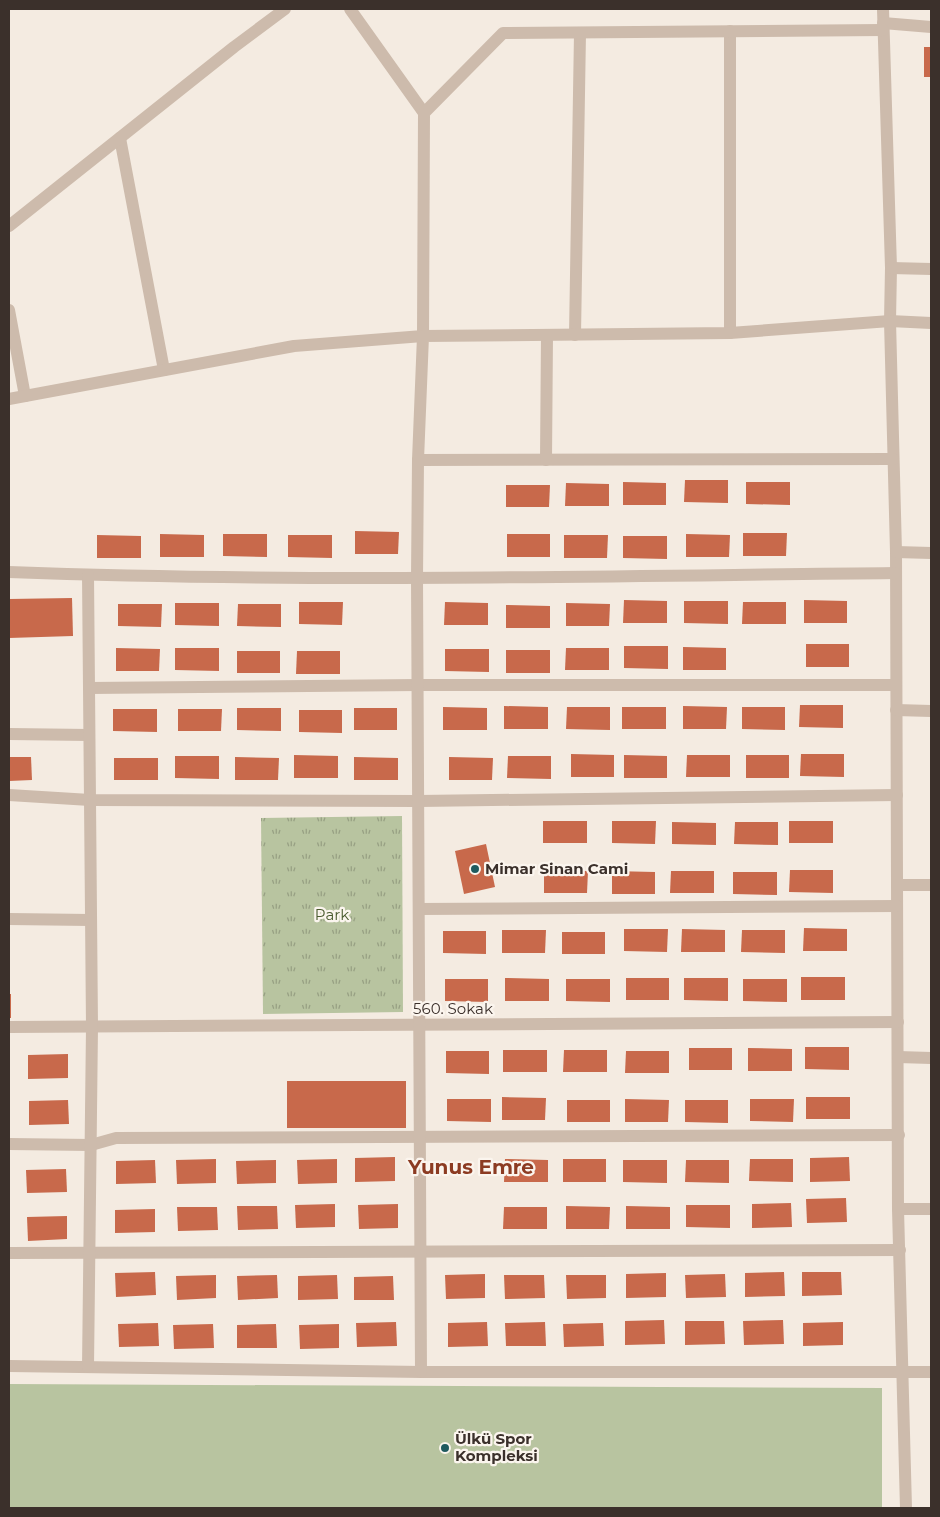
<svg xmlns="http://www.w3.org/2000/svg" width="940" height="1517" font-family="Montserrat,sans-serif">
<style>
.grass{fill:#b8c4a0}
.park{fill:url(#park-tufts)}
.building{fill:#c8694b}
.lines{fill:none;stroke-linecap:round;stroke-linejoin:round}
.minor{stroke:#cdbbac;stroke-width:12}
.poi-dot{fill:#1f5a5e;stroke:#fbf5ee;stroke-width:2}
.labels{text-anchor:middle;stroke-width:4.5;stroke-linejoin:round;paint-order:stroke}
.poi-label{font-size:15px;font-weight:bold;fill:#3b302b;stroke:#fbf5ee;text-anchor:start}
.park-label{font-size:15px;fill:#4a5a2e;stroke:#fbf5ee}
.street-label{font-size:15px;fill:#3b302b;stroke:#fbf5ee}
.district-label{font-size:20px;font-weight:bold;fill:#8c3b22;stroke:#fbf5ee}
</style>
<defs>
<pattern id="park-tufts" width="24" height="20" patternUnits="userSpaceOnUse" patternTransform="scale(1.25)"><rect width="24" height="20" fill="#b8c4a0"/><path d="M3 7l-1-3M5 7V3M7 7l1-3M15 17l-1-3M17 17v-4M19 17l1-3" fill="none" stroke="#97a083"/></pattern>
</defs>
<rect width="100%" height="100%" fill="#f4ebe1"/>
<path class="grass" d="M9 1384 882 1388V1508H9Z"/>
<path class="park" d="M402 816 403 1012 263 1014 261 818Z"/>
<g class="building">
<rect x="924" y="47" width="7" height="30"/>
<path d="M685 480H728V503L684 502Z"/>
<path d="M623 482 666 483V505H623Z"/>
<path d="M746 482H790V505L746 504Z"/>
<path d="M566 483 609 484V506H565Z"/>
<path d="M506 485H550L549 507H506Z"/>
<path d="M355 531 399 532 398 554H355Z"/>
<path d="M743 533H787L786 556H743Z"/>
<path d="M160 534 204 535V557H160Z"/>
<path d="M223 534H267V557L223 556Z"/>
<rect x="507" y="534" width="43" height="23"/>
<path d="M686 534 730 535 729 557H686Z"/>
<path d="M97 535 141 536V558H97Z"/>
<path d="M288 535H332V558L288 557Z"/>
<path d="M564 535H608L607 558H564Z"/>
<path d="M623 536H667V559L623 558Z"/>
<path d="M72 598 73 636 9 638V599Z"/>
<path d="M624 600 667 601V623H623Z"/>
<path d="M804 600 847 601V623H804Z"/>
<path d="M684 601H728V624L684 623Z"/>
<path d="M299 602H343L342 625 299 624Z"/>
<path d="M445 602 488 603V625H444Z"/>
<path d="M743 602H786V624H742Z"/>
<path d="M175 603H219V626L175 625Z"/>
<path d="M566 603 610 604 609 626H566Z"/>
<path d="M118 604H162L161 627 118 626Z"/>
<path d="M238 604H281V627L237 626Z"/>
<path d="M506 605 550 606V628H506Z"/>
<rect x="806" y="644" width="43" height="23"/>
<path d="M624 646H668V669L624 668Z"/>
<path d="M683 647 726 648V670H683Z"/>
<path d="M116 648 160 649 159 671H116Z"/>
<path d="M175 648H219V671L175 670Z"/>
<path d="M566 648H609V670H565Z"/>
<path d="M445 649H489V672L445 671Z"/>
<rect x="506" y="650" width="44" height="23"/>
<rect x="237" y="651" width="43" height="22"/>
<path d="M297 651H340V674H296Z"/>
<path d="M800 705H843V728L799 727Z"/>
<path d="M504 706 548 707V729H504Z"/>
<path d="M683 706 727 707 726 729H683Z"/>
<path d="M443 707 487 708V730H443Z"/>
<path d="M567 707H610V730L566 729Z"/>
<rect x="622" y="707" width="44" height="22"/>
<path d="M742 707H785V730L742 729Z"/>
<path d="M237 708H281V731L237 730Z"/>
<rect x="354" y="708" width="43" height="22"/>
<path d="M113 709H157V732L113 731Z"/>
<path d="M178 709H222L221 731H178Z"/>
<path d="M299 710H342V733L299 732Z"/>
<path d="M571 754 614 755V777H571Z"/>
<path d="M801 754H844V777L800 776Z"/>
<path d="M294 755 338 756V778H294Z"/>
<path d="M624 755 667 756V778H624Z"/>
<path d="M687 755H730V777H686Z"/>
<rect x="746" y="755" width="43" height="23"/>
<path d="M175 756H219V779L175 778Z"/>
<path d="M508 756H551V779L507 778Z"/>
<path d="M9 757H31L32 780 9 781Z"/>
<path d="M235 757 279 758 278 780H235Z"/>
<path d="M354 757 398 758V780H354Z"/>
<path d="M449 757 493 758 492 780H449Z"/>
<rect x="114" y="758" width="44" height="22"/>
<rect x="543" y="821" width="44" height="22"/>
<path d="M612 821H656L655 844 612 843Z"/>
<rect x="789" y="821" width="44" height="22"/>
<path d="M672 822 716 823V845L672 844Z"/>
<path d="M735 822H778V845L734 844Z"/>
<path d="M486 844 495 887 464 894 455 851Z"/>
<path d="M544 870 588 871 587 893H544Z"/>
<path d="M790 870H833V893L789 892Z"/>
<path d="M612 871 655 872V894H612Z"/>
<path d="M671 871H714V893H670Z"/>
<path d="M733 872H777V895L733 894Z"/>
<path d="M804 928 847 929V951H803Z"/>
<path d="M624 929H668L667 952 624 951Z"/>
<path d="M682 929 725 930V952H681Z"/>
<path d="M502 930H546L545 953H502Z"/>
<path d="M742 930H785V953L741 952Z"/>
<path d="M443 931H486V954L443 953Z"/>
<rect x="562" y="932" width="43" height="22"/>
<rect x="801" y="977" width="44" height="23"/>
<path d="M505 978 549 979V1001H505Z"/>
<rect x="626" y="978" width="43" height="22"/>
<path d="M684 978H728V1001L684 1000Z"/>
<path d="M445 979H488V1002L445 1001Z"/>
<path d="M566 979H610V1002L566 1001Z"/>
<path d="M743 979H787V1002L743 1001Z"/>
<rect x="9" y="994" width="2" height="24"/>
<path d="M805 1047H849V1070L805 1069Z"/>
<rect x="689" y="1048" width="43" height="22"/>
<path d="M748 1048 792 1049V1071H748Z"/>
<rect x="503" y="1050" width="44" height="22"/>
<path d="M564 1050H607V1072H563Z"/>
<path d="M446 1051H489V1074L446 1073Z"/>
<path d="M626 1051H669V1073H625Z"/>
<path d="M68 1054V1078L28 1079V1055Z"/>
<rect x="287" y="1081" width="119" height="47"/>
<path d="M502 1097 546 1098 545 1120H502Z"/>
<rect x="806" y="1097" width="44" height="22"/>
<path d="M447 1099H491V1122L447 1121Z"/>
<path d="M625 1099 669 1100 668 1122H625Z"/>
<path d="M750 1099H794L793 1122 750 1121Z"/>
<path d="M68 1100 69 1124 29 1125V1101Z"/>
<rect x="567" y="1100" width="43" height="22"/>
<path d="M685 1100H728V1123L685 1122Z"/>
<path d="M395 1157V1181L355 1182V1158Z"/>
<path d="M849 1157 850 1181 810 1182V1158Z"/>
<path d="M216 1159V1183L177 1184 176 1160Z"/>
<path d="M337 1159V1183L298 1184 297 1160Z"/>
<path d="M505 1159 548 1160V1182H504Z"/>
<rect x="563" y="1159" width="43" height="23"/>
<path d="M750 1159H793V1182L749 1181Z"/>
<path d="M155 1160 156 1183 116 1184V1161Z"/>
<path d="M276 1160V1183L237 1184 236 1161Z"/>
<path d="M623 1160H667V1183L623 1182Z"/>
<path d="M686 1160H729V1183L685 1182Z"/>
<path d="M66 1169 67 1192 27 1193 26 1170Z"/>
<path d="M846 1198 847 1222 807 1223 806 1199Z"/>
<path d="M791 1203 792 1227 752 1228V1204Z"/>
<path d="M335 1204V1227L296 1228 295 1205Z"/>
<path d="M398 1204V1228L359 1229 358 1205Z"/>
<path d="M686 1205H730V1228L686 1227Z"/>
<path d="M237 1206H277L278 1229 238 1230Z"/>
<path d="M566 1206 610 1207 609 1229H566Z"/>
<path d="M626 1206 670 1207V1229H626Z"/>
<path d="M177 1207H217L218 1230 178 1231Z"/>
<path d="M504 1207H547V1229H503Z"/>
<path d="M155 1209V1232L115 1233V1210Z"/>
<path d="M67 1216V1239L28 1241 27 1217Z"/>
<path d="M155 1272 156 1295 116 1297 115 1273Z"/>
<path d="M784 1272 785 1296 745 1297V1273Z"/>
<path d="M802 1272H841L842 1295 802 1296Z"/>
<path d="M666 1273V1297L626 1298V1274Z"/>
<path d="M485 1274V1298L446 1299 445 1275Z"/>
<path d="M725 1274 726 1297 686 1298 685 1275Z"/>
<path d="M216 1275V1298L177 1300 176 1276Z"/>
<path d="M277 1275 278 1298 238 1300 237 1276Z"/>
<path d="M337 1275 338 1299 298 1300V1276Z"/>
<path d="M504 1275H544L545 1298 505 1299Z"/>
<path d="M566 1275H606V1298L567 1299Z"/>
<path d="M393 1276 394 1300H354V1277Z"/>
<path d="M664 1320 665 1344 625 1345V1321Z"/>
<path d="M783 1320 784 1344 744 1345 743 1321Z"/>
<path d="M685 1321H724L725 1344 685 1345Z"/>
<path d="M396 1322 397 1346 357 1347 356 1323Z"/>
<path d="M487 1322 488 1346 448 1347V1323Z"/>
<path d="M545 1322 546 1346H506L505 1323Z"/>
<path d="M843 1322V1345L803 1346V1323Z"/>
<path d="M158 1323 159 1346 119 1347 118 1324Z"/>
<path d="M603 1323 604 1346 564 1347 563 1324Z"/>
<path d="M213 1324 214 1348 174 1349 173 1325Z"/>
<path d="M276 1324 277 1348H237V1325Z"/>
<path d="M339 1324V1348L300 1349 299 1325Z"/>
</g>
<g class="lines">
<g class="minor">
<path d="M350 9 424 113"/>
<path d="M883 9 891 268 890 321 896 552 898 1209 906 1508"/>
<path d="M883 23 931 27"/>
<path d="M730 31V333"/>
<path d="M120 138 164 370"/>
<path d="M9 226 234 47 285 9"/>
<path d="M891 268 931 269"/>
<path d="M9 310 25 396"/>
<path d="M575 335 580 33"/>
<path d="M9 399 294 346 423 336 424 113 503 33 883 30"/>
<path d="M418 460 893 459"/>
<path d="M546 460 547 335"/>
<path d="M896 552 931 553"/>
<path d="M9 572C304 583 600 576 895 573"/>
<path d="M89 688 418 685H896"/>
<path d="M896 710 931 711"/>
<path d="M9 734 89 735"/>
<path d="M9 795 90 800 419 801 897 795"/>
<path d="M897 885H931"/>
<path d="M419 909 897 906"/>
<path d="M9 919 90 920"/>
<path d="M9 1027 898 1022"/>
<path d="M898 1057 931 1058"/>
<path d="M9 1144 91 1145 116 1138 899 1135"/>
<path d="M898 1209H931"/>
<path d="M9 1253 900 1250"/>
<path d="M9 1366 421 1372H931"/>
<path d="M88 1367 92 1027 88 575"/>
<path d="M421 1372 417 578 418 460 423 336 730 333 890 321 931 323"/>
</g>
</g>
<g class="poi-dot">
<circle cx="475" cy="869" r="5"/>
<circle cx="445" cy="1448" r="5"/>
</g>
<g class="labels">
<g class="poi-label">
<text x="485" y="874">Mimar Sinan Cami</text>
<text x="455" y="1444">Ülkü Spor<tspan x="455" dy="17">Kompleksi</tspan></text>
</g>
<g class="park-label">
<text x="332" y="920">Park</text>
</g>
<g class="street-label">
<text x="453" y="1014">560. Sokak</text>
</g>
<g class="district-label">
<text x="471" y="1174">Yunus Emre</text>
</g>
</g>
<rect width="940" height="1517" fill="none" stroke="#3b302b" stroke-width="20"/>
</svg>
